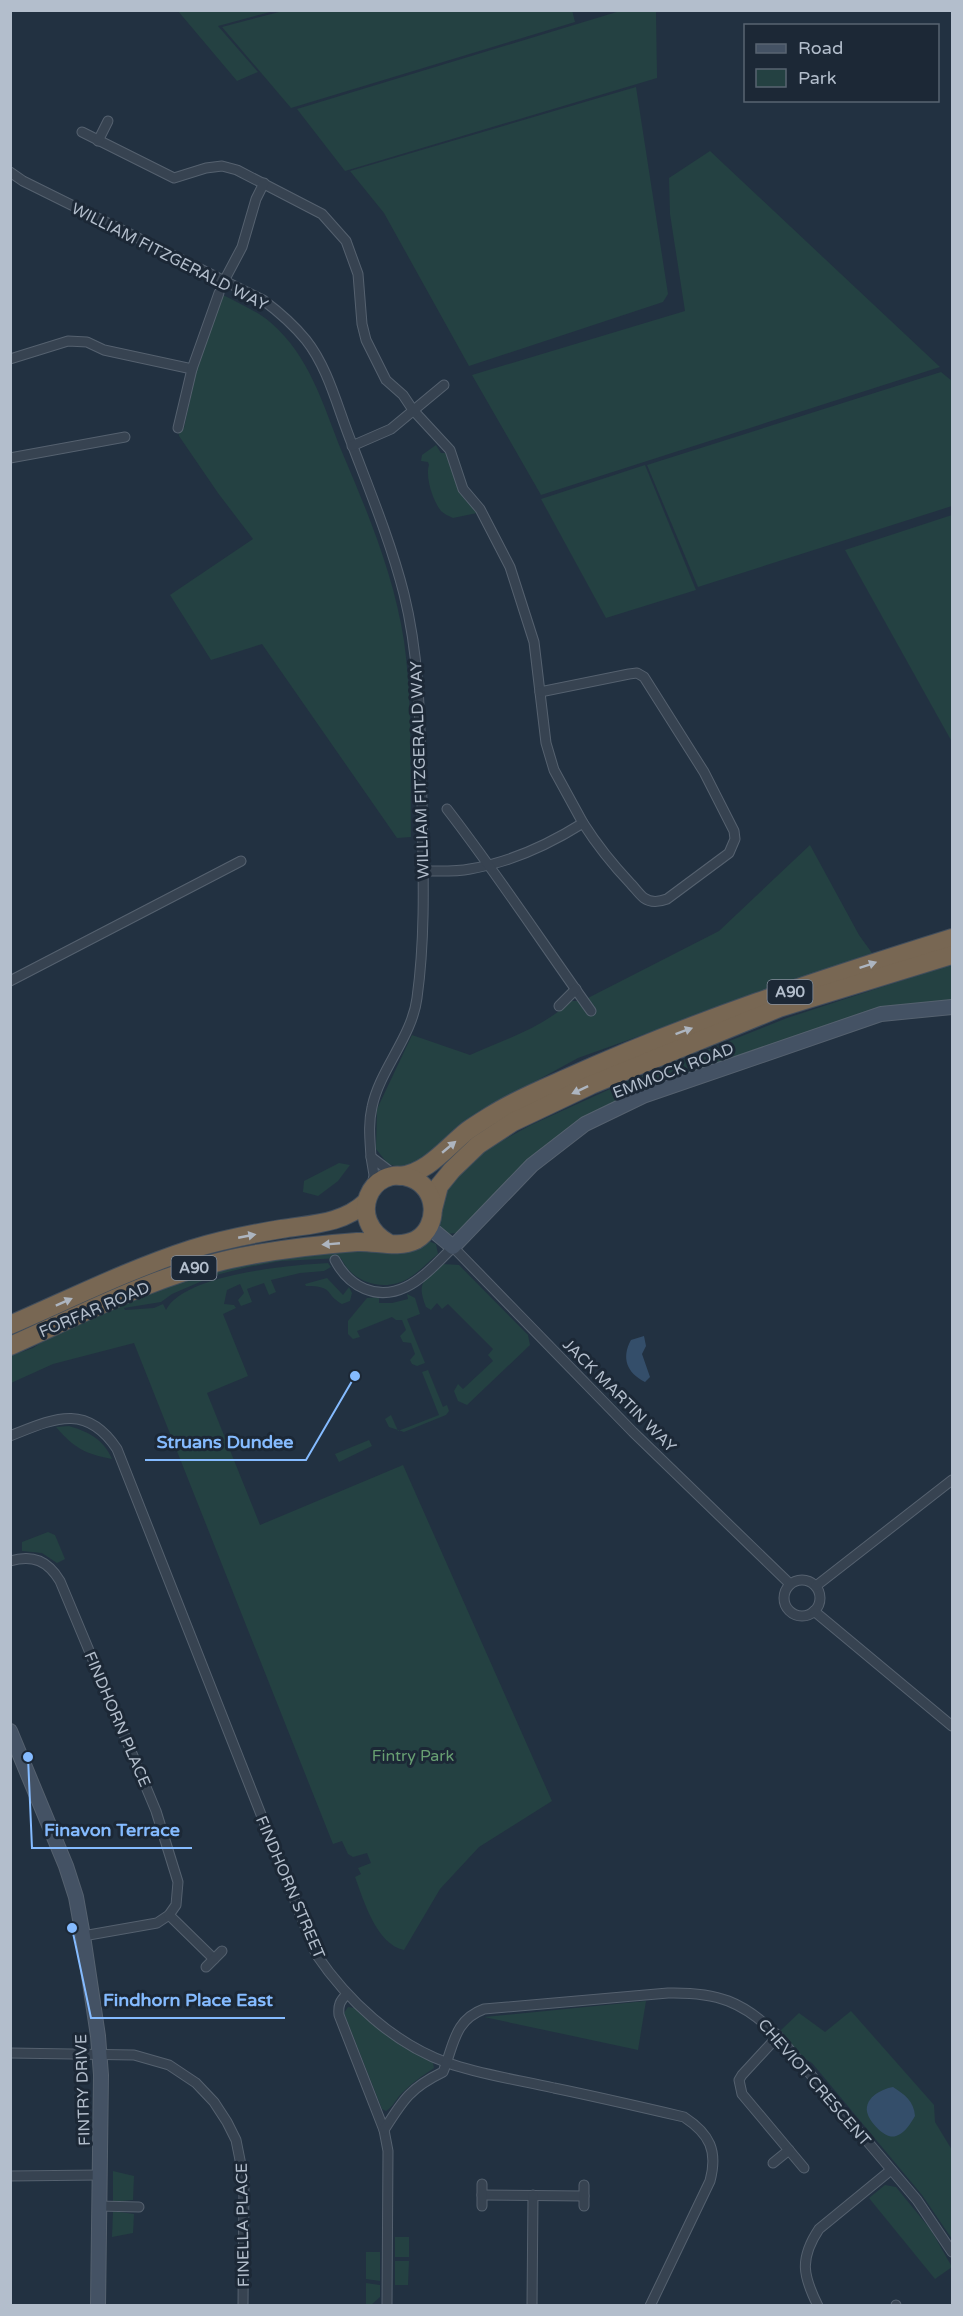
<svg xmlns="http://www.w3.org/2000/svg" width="963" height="2316" font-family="'Varela Round',sans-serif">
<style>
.green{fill:#244142}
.water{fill:#344e6a}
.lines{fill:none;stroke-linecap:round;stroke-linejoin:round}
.street-casing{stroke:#55616f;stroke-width:11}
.secondary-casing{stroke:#55616f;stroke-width:16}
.highway-casing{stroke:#424e5c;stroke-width:20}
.street{stroke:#374351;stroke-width:9}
.secondary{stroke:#445264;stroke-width:14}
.highway{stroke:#786753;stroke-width:18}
.oneway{fill:#adb5c0}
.labels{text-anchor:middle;stroke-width:6;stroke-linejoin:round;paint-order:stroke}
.shield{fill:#1c2836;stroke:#86919f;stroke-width:1.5}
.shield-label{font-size:15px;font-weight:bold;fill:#b3becc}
.street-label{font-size:16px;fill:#b3becc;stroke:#1c2836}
.park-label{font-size:16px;fill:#689f72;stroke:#1c2836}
.leader{fill:none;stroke:#85bbff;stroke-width:2}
.callout-dot{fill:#85bbff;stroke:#1c2836;stroke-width:2}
.callout-label{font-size:18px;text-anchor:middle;font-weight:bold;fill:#85bbff;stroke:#1c2836;stroke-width:6;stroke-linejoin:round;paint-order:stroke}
</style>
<rect width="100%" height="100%" fill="#223141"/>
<g class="green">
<path d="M178 11H274L218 26 258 72 237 81Z"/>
<path d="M283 11 572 10 575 22 291 108 222 27Z"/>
<path d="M620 11H656L657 78 345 171 297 109Z"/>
<path d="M636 87 668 294 663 302 469 366 384 213 350 171Z"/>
<path d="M710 151 940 367 541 495 472 375 685 311 670 214 669 178Z"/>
<path d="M223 295C238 303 257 311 270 322 310 356 323 405 342 452 368 513 394 575 404 641 413 706 410 772 411 837L397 838 262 644 211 660 170 595 253 539 218 493 179 436 178 428H184L196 371Z"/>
<path d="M941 372 952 381V506L698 587 647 465Z"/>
<path d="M436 445 441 453H447L458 490 477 513 453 518C449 516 444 514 441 511 433 501 425 477 429 465L428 462 421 461 422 455Z"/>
<path d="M645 465 696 590 606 618 541 499Z"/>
<path d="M952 515V742L845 550Z"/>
<path d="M810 845 859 935 872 953 578 1058 479 1112 425 1157 403 1168 388 1164 376 1149 377 1109 412 1035 470 1055C504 1040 544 1027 571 1001H578L589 1014 596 1009 588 998 719 931Z"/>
<path d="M952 964V1002L895 1007 582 1122 493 1199 457 1233 445 1234 435 1224 441 1198 476 1155 531 1125 619 1085 787 1018Z"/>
<path d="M339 1163 350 1165 338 1181 318 1196 303 1192 304 1181Z"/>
<path d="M426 1240 436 1244 438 1254C429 1261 419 1272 409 1278 385 1293 352 1283 341 1258L281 1261 248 1267 216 1275 172 1294 161 1302 124 1308 125 1310 154 1308 163 1304 166 1310C184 1274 291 1265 328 1263L331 1267 324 1271 300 1273 271 1280 276 1292 269 1295 264 1283 247 1289 252 1302 241 1306 238 1300 244 1293 240 1284 227 1290 224 1304 234 1305 236 1308 223 1314 248 1376 207 1393 260 1525 403 1465 552 1801 479 1847 440 1889 404 1950C376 1944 364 1901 355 1877L361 1874 358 1868 371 1863 367 1853 353 1857 348 1854 342 1841 333 1844 134 1343 53 1364 11 1383 10 1356 33 1348 60 1330 174 1282 281 1255Z"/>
<path d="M443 1264 459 1265 528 1335 530 1345 467 1405 458 1401 454 1391 458 1384 463 1389 493 1361 488 1355 493 1349 448 1304 442 1309 437 1303 431 1310 426 1307C416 1281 424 1281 443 1264Z"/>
<path d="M327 1278 343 1295 349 1287 352 1293 350 1301 342 1304C324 1294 335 1286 306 1286L305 1284Z"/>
<path d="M407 1294 415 1298 420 1314 407 1319 425 1363 417 1366 412 1364 410 1360 415 1354 411 1343 403 1342 400 1336 406 1330 402 1320H396L392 1317 357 1331 360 1337 353 1339 348 1334V1321L367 1298 379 1297V1303H392L408 1299Z"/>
<path d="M428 1370 443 1407 447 1405 449 1411 446 1415 404 1432 389 1427 385 1419 391 1415 398 1431 439 1415 422 1372Z"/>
<path d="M69 1426C89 1432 103 1439 112 1459 85 1454 74 1448 56 1427Z"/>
<path d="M369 1440 372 1446 339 1462 335 1454Z"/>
<path d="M48 1532 55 1535 65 1559 57 1563 42 1553 22 1551V1542Z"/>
<path d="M646 2001 638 2050 484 2017Z"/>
<path d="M348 2007 355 2008 402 2045 433 2063 434 2068C422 2076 412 2083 402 2093 396 2099 393 2107 386 2111L382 2109 344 2013Z"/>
<path d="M851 2011 934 2105 935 2122 952 2150V2239L922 2195 812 2063 802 2057 780 2031 799 2013 825 2032Z"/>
<path d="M113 2171 134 2176 133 2200 113 2202Z"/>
<path d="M885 2185 896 2187 931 2230 952 2267 935 2279 869 2198Z"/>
<path d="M113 2211 134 2214 133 2233 112 2237Z"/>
<rect x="395" y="2237" width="14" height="20"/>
<path d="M366 2252H380V2281L366 2279Z"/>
<path d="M395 2261H409L408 2285H395Z"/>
<path d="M366 2283 380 2285V2297L371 2305H366Z"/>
</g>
<g class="water">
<path d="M644 1336 646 1346 642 1354 650 1377 645 1382C627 1373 621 1358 631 1340Z"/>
<path d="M893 2087C904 2094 914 2101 915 2116 911 2123 904 2134 896 2136 886 2140 871 2123 868 2115 862 2099 881 2089 893 2087Z"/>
</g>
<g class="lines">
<defs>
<g id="street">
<path d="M82 132 174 178 206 168 222 166 237 170 322 214 346 241 358 274 362 324 366 340 386 380 403 395 413 410 450 450 463 489 480 509 510 567 534 642 546 743 554 770 583 823C548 845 512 862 470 869 455 872 438 871 423 871"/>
<path d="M98 141 108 121"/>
<path d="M10 172 23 181 263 300C279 312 293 324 306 340 329 369 338 410 352 444 371 494 391 543 404 594 421 663 420 732 422 803 423 868 426 933 417 998 412 1037 380 1069 372 1107 368 1124 370 1140 371 1157"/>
<path d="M224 281 242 247 256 199 264 183"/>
<path d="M10 359 68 341 87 342 104 350 192 369"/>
<path d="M178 428 192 369 219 293"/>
<path d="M352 446 391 429 444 385"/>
<path d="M10 458 125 437"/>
<path d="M540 692 629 674 637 673 644 677 704 772 734 831 735 839 729 853 667 899C659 902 651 903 644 898 639 894 635 888 631 884 613 865 597 845 583 823"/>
<path d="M447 809C498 875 543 944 591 1011"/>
<path d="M10 981 241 861"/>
<path d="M559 1006 576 989"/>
<path d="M372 1186 374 1175 371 1157 396 1176"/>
<path d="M335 1260C349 1287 377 1301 406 1287 423 1279 440 1260 453 1247L633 1432 790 1584"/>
<path d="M10 1436C53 1419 86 1402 117 1449L316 1954C347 2000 394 2044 448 2063 482 2075 519 2080 554 2088 598 2097 641 2107 684 2117 710 2134 718 2151 710 2181L650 2306"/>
<path d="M10 1561C33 1554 48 1561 60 1581L156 1811 178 1882 176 1905 169 1915 157 1923 83 1936"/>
<circle cx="802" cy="1598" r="18"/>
<path d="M816 1586 952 1480"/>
<path d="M814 1611 952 1726"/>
<path d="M169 1915 214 1959"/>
<path d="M206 1967 222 1951"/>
<path d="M347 1994C340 2001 338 2005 339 2015L384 2130 388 2151 387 2306"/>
<path d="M778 2036 742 2075 739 2080 742 2094 804 2168"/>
<path d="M10 2053 134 2055 169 2065 196 2083 214 2102 227 2122 236 2140 244 2180 243 2306"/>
<path d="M384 2130C403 2100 410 2088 443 2072 454 2045 454 2020 484 2009L668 1993C717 1992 743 2001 778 2036L917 2200 952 2252"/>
<path d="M773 2163 789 2150"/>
<path d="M10 2176 100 2175"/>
<path d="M482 2195 584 2196"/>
<path d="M99 2206 139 2207"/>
<path d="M482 2206V2184"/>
<path d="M584 2206V2185"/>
<path d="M896 2305V2306"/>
<path d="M532 2306 533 2195"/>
<path d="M818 2306C803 2276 799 2259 819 2229L891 2170"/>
</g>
<g id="secondary">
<path d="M429 1227 453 1247 532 1165 585 1124 643 1096 881 1014 952 1007"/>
<path d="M10 1731 66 1866 76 1897 83 1936 98 2036 101 2075 98 2306"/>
</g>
<g id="highway">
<path d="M400 1176C427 1173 446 1148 467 1131 474 1126 482 1121 490 1116 513 1101 542 1089 567 1078 690 1022 824 978 952 938"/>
<path d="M433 1209 439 1186 452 1170 478 1145 513 1122 591 1085 779 1008 952 955"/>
<path d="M10 1325C70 1299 130 1269 192 1249 221 1240 251 1234 281 1229 311 1224 343 1224 366 1202"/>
<path d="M10 1346C82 1314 154 1276 231 1259 273 1250 315 1245 357 1242 376 1241 398 1249 416 1240 440 1226 438 1188 411 1178 371 1163 344 1220 390 1244"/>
</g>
</defs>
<use href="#street" class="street-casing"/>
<use href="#secondary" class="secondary-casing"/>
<use href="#highway" class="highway-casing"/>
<use href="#street" class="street"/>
<use href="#secondary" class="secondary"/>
<use href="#highway" class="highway"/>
</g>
<defs><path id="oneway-solid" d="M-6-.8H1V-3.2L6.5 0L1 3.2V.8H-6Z" transform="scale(1.5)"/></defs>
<g class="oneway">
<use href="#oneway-solid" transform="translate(868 965) rotate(-19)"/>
<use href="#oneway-solid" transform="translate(684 1031) rotate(-20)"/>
<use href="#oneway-solid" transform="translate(580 1090) rotate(155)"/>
<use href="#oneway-solid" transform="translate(449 1147) rotate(-40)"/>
<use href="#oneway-solid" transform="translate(247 1236) rotate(-11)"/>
<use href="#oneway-solid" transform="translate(331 1244) rotate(175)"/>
<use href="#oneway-solid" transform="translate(64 1302) rotate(-24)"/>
</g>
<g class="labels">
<g class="shield">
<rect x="767.5" y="980" width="45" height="24" rx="4.5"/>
<rect x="171.5" y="1256" width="45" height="24" rx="4.5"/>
</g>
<g class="shield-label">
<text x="790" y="997">A90</text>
<text x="194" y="1273">A90</text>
</g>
<g class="street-label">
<text transform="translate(170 256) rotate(27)" y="6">WILLIAM FITZGERALD WAY</text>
<text transform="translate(419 770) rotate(-92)" y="6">WILLIAM FITZGERALD WAY</text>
<text transform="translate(673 1070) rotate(-21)" y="6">EMMOCK ROAD</text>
<text transform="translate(94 1309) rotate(-23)" y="6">FORFAR ROAD</text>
<text transform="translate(620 1395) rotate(45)" y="6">JACK MARTIN WAY</text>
<text transform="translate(118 1719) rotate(67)" y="6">FINDHORN PLACE</text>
<text transform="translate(291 1887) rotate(67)" y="6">FINDHORN STREET</text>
<text transform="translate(815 2082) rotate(49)" y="6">CHEVIOT CRESCENT</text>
<text transform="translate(82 2090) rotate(-92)" y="6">FINTRY DRIVE</text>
<text transform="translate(242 2225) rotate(-91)" y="6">FINELLA PLACE</text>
</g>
<g class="park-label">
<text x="413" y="1761">Fintry Park</text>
</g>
</g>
<path class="leader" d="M355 1376L306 1460H145M28 1757L32 1848H192M72 1928L91 2018H285"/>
<g class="callout-dot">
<circle cx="355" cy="1376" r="6"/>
<circle cx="28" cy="1757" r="6"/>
<circle cx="72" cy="1928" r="6"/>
</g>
<g class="callout-label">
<text x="225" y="1448">Struans Dundee</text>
<text x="112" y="1836">Finavon Terrace</text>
<text x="188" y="2006">Findhorn Place East</text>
</g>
<rect width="963" height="2316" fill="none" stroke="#b3becc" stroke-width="24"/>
<rect x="744" y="24" width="195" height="78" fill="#1c2836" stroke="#586472" stroke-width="1.5"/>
<rect x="756" y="44" width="30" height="9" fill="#445264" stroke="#586472" stroke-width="1.5"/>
<text x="798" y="54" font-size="18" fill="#b3becc">Road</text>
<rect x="756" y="69" width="30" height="18" fill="#244142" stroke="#586472" stroke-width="1.5"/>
<text x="798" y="84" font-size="18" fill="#b3becc">Park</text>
</svg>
